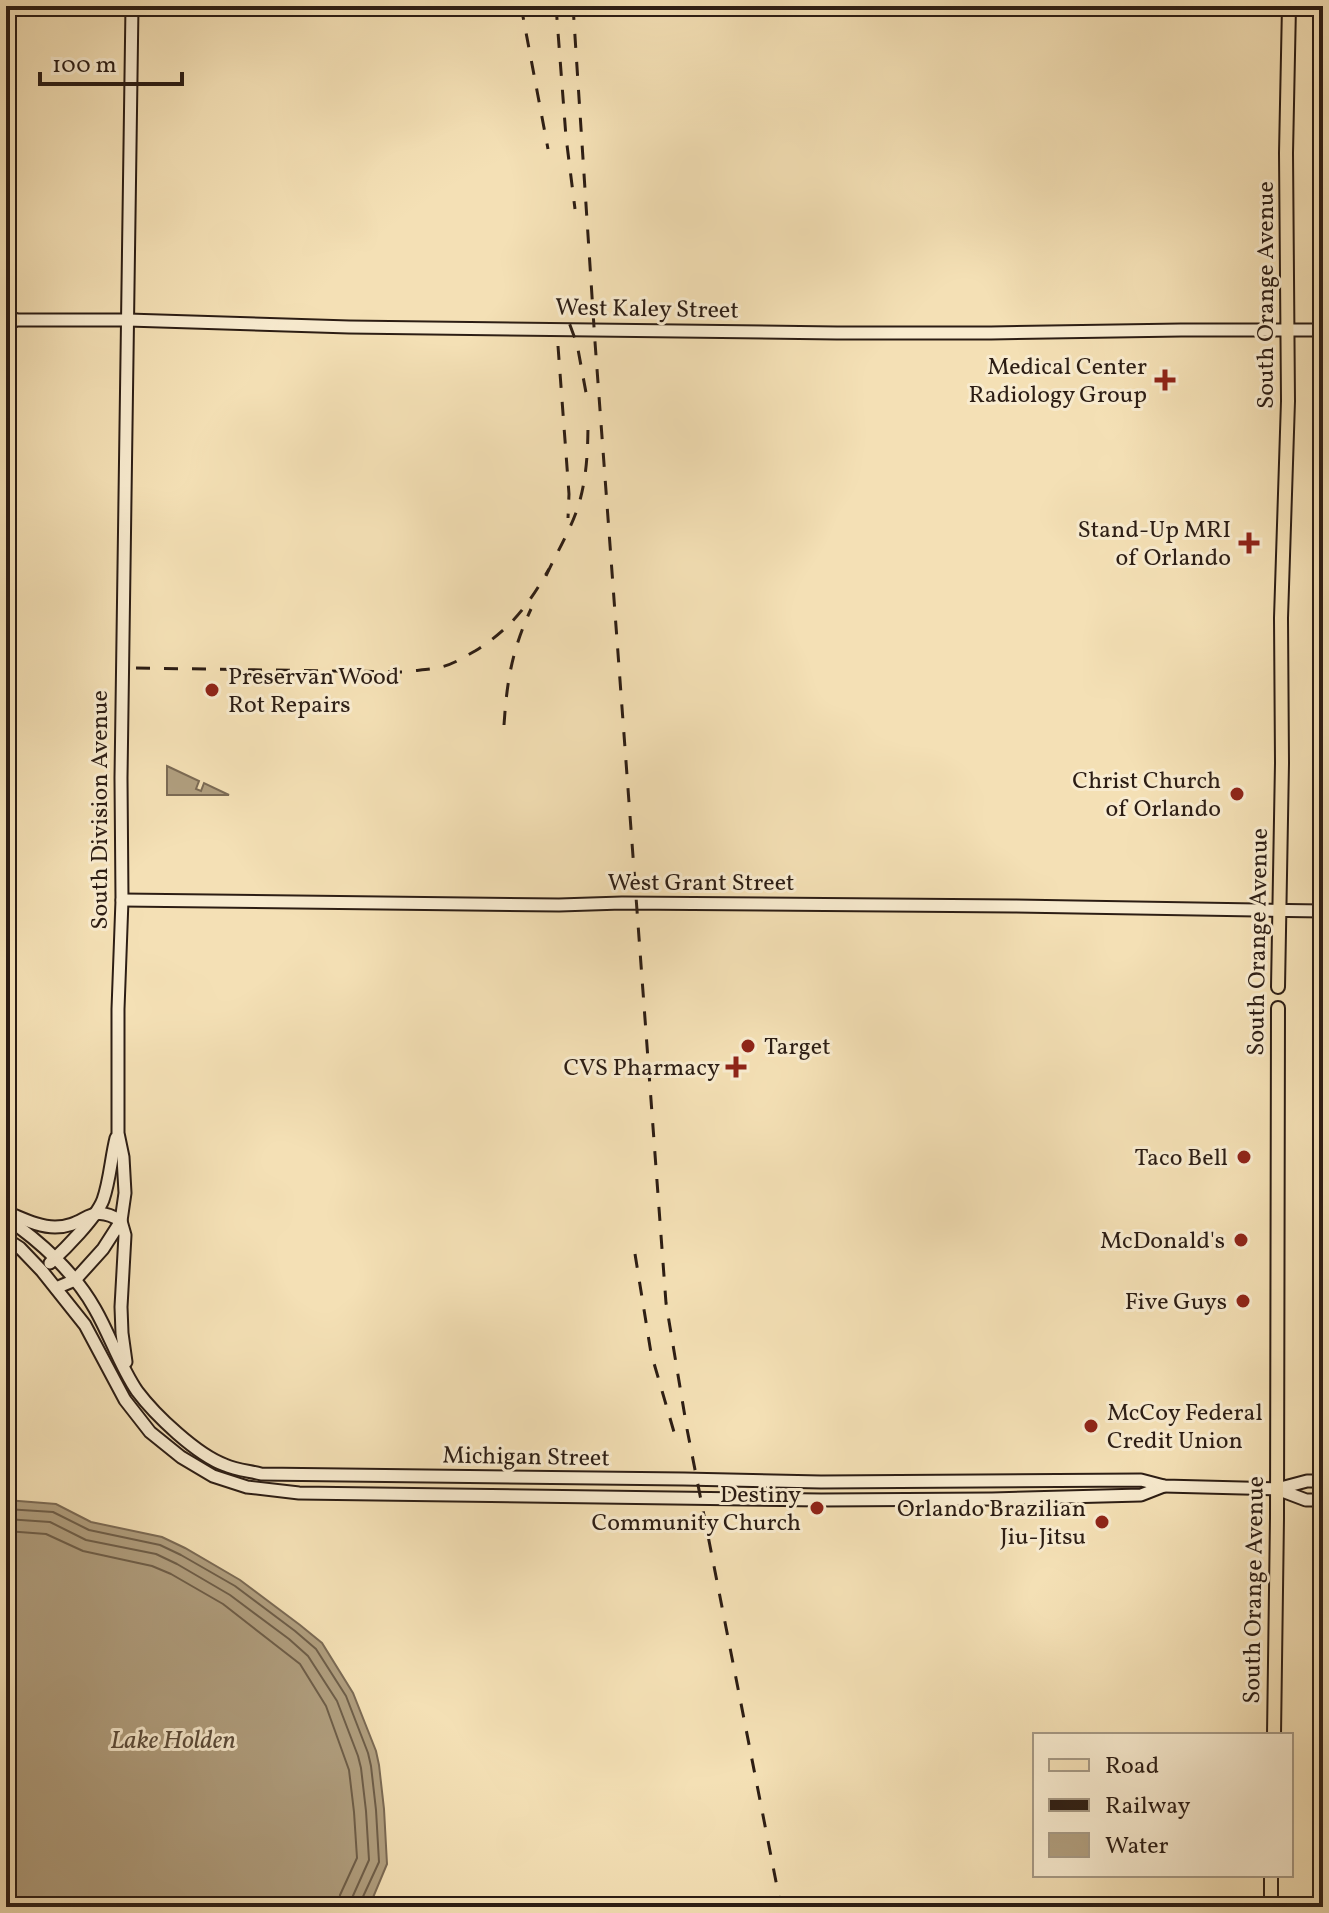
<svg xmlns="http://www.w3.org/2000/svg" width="1329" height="1913" font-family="Vollkorn,serif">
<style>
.water{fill:#b09e7e;stroke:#7b6a54;stroke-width:2}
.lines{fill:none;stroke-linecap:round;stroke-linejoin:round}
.shore{stroke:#6e5e49;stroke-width:2}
.secondary-casing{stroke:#2c1d14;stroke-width:15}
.primary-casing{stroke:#2c1d14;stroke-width:16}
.highway-casing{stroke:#2c1d14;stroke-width:18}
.secondary{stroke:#f8ebcf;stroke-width:11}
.primary{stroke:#f4e0b5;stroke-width:12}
.highway{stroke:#f4e0b5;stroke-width:14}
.rail{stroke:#2c1d14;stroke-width:3;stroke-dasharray:14 14;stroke-linecap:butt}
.poi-dot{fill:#8f2418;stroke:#f8ebcf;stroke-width:3}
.labels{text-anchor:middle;stroke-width:6;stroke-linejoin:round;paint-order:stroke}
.street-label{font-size:24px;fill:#2c1d14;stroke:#f8ebcf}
.poi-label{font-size:24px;fill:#2c1d14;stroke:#f8ebcf;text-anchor:end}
.water-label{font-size:26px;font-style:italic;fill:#5a4a39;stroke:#f8ebcf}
</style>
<rect width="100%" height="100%" fill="#f4e0b5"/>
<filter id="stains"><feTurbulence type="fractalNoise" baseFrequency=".0025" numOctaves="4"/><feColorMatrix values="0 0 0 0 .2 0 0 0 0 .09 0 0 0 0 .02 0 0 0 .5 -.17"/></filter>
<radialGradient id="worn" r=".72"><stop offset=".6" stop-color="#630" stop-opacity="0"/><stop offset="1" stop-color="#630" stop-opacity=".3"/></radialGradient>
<g class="water">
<path d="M167 766 199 781 196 789 201 791 204 783 229 795H167Z"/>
<path d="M6 1500 56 1504 91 1522 162 1537 185 1548 240 1580 300 1625 322 1643 353 1693 376 1751 379 1765 384 1809 387 1864 372 1900 366 1907H6Z"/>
</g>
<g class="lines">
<g class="shore">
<path d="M6 1509 53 1512 89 1530 160 1545 181 1555 235 1586 295 1631 316 1649 346 1696 368 1753 371 1766 376 1810 379 1862 361 1901V1907"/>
<path d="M6 1519 50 1522 86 1540 156 1554 177 1564 230 1595 289 1639 308 1656 337 1701 358 1756 361 1768 366 1811 369 1860 352 1898 351 1907"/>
<path d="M6 1531 46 1534 83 1551 152 1566 171 1574 223 1604 300 1664 326 1706 349 1770 354 1812 357 1858 340 1895 339 1907"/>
</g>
<defs>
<g id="secondary">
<path d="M8 320H128L349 327 837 333H991L1181 330H1323"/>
<path d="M122 900 559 905 622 903 1014 906 1323 911"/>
<path d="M6 1212C22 1218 38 1227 55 1227 87 1227 89 1201 121 1221L125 1235 121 1307 122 1333 126 1362"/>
<path d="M6 1218C40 1241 75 1273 95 1309 110 1335 120 1366 137 1391 155 1415 197 1455 225 1465 236 1470 249 1471 261 1474L684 1479 821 1482 1141 1480 1164 1486 1277 1489 1307 1481H1323"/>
<path d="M6 1239 20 1248 42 1271 85 1325 125 1400 150 1432 181 1457 213 1476 247 1487 299 1493 821 1500 992 1499 1141 1495 1164 1486"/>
<path d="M50 1263C65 1249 96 1218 103 1200 110 1180 111 1158 116 1138"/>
<path d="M56 1288 75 1280 103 1249 121 1221 125 1193 123 1157 118 1133V1009L122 900 121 778 132 6"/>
<path d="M1277 1489 1306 1500H1323"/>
</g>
<g id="primary">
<path d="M1278 987 1282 763 1281 618 1288 401 1286 153 1289 6"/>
<path d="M1274 1735 1277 1518 1278 1008"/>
<path d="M1271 1907V1875"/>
</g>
<path id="highway" d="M6 324 13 320"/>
</defs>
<use href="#secondary" class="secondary-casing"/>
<use href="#primary" class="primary-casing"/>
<use href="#highway" class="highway-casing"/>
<use href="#secondary" class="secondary"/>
<use href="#primary" class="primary"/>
<use href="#highway" class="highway"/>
<g class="rail">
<path d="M521 6 548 149"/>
<path d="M556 6 566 137 575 209"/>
<path d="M573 6 595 342 666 1303 687 1429 781 1907"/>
<path d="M560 298 577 344 587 398"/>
<path d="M558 346 569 494 568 518"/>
<path d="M546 576C556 554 570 531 578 507 587 478 588 449 588 419"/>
<path d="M136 668 404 672C417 670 429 670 441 667 454 664 464 657 475 651 511 629 529 604 549 569"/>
<path d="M504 725C507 680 512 650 531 609"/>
<path d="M635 1254 651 1353 674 1432"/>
</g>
</g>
<g class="poi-dot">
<path d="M1161 368h8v8h8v8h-8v8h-8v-8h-8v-8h8z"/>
<path d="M1245 531h8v8h8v8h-8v8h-8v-8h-8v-8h8z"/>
<circle cx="212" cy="690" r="8"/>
<circle cx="1237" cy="794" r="8"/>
<circle cx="748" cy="1046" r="8"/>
<path d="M732 1055h8v8h8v8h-8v8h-8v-8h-8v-8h8z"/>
<circle cx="1244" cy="1157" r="8"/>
<circle cx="1241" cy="1240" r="8"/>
<circle cx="1243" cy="1301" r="8"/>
<circle cx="1091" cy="1426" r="8"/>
<circle cx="817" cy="1508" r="8"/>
<circle cx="1102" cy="1522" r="8"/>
</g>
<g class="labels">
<g class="street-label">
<text transform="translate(1265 295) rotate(-90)" y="8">South Orange Avenue</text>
<text transform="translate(647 308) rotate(1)" y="8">West Kaley Street</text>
<text transform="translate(99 810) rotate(-90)" y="8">South Division Avenue</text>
<text x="701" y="890">West Grant Street</text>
<text transform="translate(1257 942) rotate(-89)" y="8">South Orange Avenue</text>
<text transform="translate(526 1456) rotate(1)" y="8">Michigan Street</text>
<text transform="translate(1253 1590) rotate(-89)" y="8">South Orange Avenue</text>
</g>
<g class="poi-label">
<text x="1147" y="374">Medical Center<tspan x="1147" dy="28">Radiology Group</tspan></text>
<text x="1231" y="537">Stand-Up MRI<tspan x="1231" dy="28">of Orlando</tspan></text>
<text x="228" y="684" text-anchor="start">Preservan Wood<tspan x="228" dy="28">Rot Repairs</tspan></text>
<text x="1221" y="788">Christ Church<tspan x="1221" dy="28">of Orlando</tspan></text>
<text x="764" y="1054" text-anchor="start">Target</text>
<text x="720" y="1075">CVS Pharmacy</text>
<text x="1228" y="1165">Taco Bell</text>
<text x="1225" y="1248">McDonald's</text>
<text x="1227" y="1309">Five Guys</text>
<text x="1107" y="1420" text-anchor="start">McCoy Federal<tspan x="1107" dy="28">Credit Union</tspan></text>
<text x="801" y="1502">Destiny<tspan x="801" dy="28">Community Church</tspan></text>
<text x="1086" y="1516">Orlando Brazilian<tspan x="1086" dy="28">Jiu-Jitsu</tspan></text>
</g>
<g class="water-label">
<text x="173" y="1748">Lake Holden</text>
</g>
</g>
<rect width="1329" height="1913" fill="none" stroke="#f4e0b5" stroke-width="32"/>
<rect x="8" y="8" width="1313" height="1897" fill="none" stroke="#2c1d14" stroke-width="4"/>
<rect x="16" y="16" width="1297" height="1881" fill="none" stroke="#2c1d14" stroke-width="2"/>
<rect x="1033" y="1733" width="260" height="144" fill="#f8ebcf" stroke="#a69984" stroke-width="2"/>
<rect x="1049" y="1759" width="40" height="12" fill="#f4e0b5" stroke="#a69984" stroke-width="2"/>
<text x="1105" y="1773" font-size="24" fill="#2c1d14">Road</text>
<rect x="1049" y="1799" width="40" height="12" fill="#2c1d14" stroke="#a69984" stroke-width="2"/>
<text x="1105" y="1813" font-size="24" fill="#2c1d14">Railway</text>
<rect x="1049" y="1833" width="40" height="24" fill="#b09e7e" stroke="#a69984" stroke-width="2"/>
<text x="1105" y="1853" font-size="24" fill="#2c1d14">Water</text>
<path d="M40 72v12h142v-12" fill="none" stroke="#2c1d14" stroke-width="4"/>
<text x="52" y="72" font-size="24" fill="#2c1d14" stroke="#f8ebcf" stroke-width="6" paint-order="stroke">100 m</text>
<rect width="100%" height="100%" filter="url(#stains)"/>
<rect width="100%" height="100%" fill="url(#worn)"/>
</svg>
